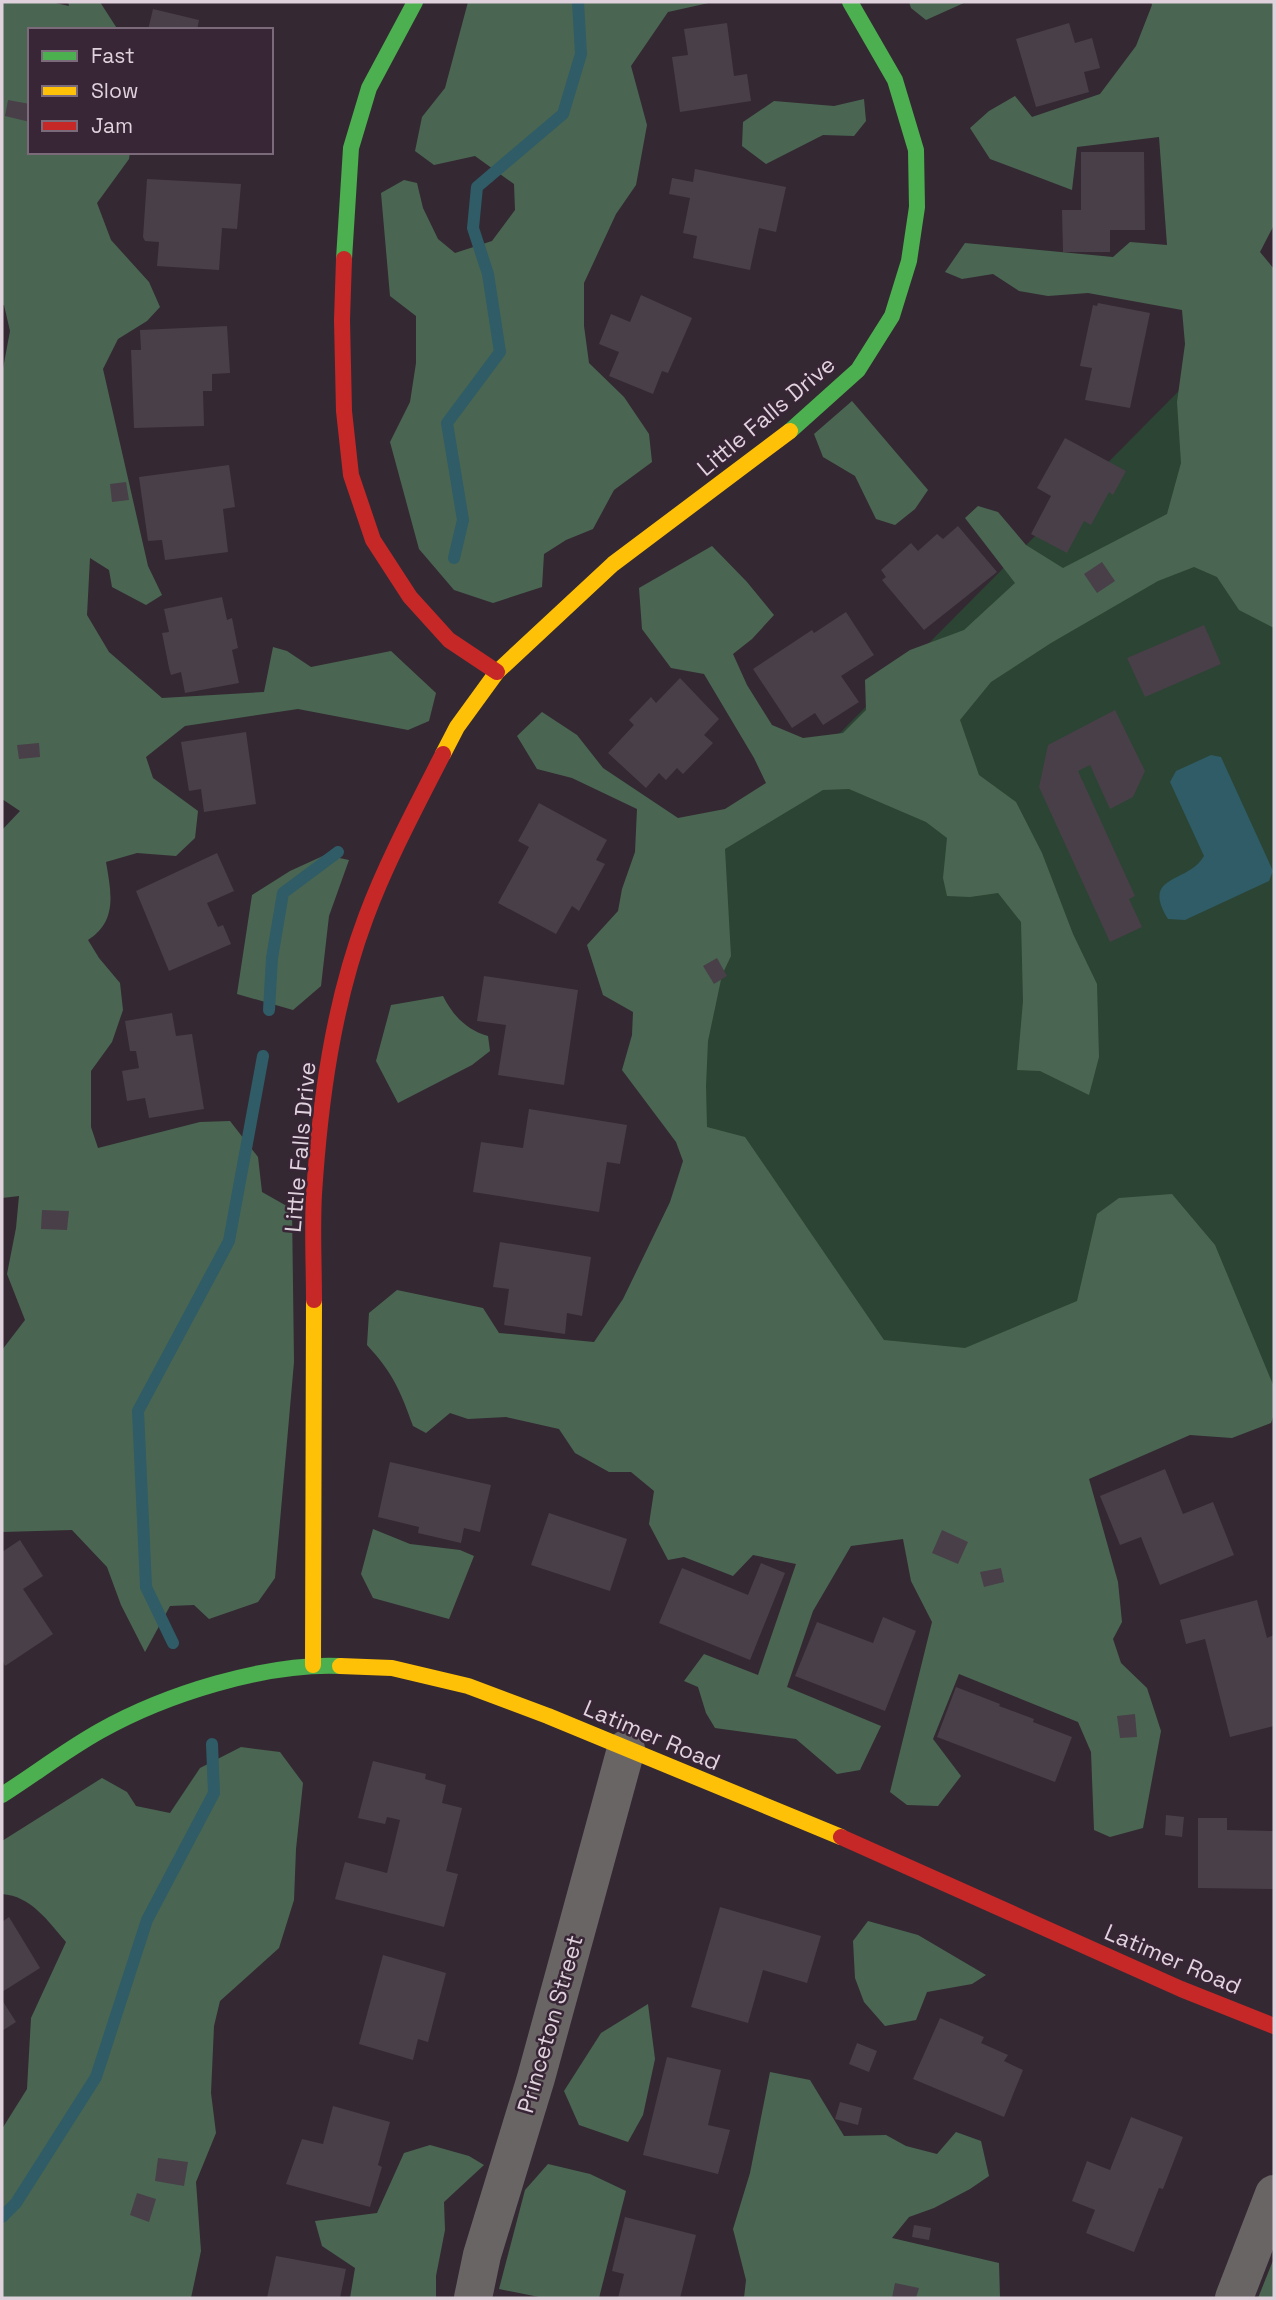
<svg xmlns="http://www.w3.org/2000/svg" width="1276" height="2300" font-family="'Space Grotesk',sans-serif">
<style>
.green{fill:#2c4433}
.forest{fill:#4a6652}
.water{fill:#2f5c66}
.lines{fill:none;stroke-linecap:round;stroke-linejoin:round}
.stream{stroke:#2f5c66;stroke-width:12}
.building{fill:#493f48}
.street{stroke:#6a6565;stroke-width:38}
.fast{stroke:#4caf50;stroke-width:16}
.slow{stroke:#ffc107;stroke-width:16}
.jam{stroke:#c62828;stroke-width:16}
.labels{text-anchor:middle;stroke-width:5;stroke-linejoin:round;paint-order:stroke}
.street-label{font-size:23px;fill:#dfd2dd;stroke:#382536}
</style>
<rect width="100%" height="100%" fill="#342932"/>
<path class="green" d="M1258 311 1274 356V1391L719 1413 682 979 725 849Z"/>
<g class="forest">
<path d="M2 2H51L69 6 68 2H100L118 30H30V152H130L129 159 97 203 111 240 149 282 160 307 147 321 118 339 103 369 148 566 162 595 146 605 112 587 109 570 90 558 87 615 109 652 162 698 264 692 273 647 287 651 311 667 391 651 436 693 429 721 408 730 298 709 185 726 146 757 153 778 198 811 195 838 176 856 137 853 106 862C111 892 118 921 88 940L99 958 120 983 123 1010 112 1042 91 1071V1127L98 1148 200 1122 230 1121 258 1157 262 1192 292 1209 294 1362 275 1578 258 1602 209 1619 194 1605 170 1606 145 1652 121 1605 107 1567 72 1530 2 1532V1350L25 1320 7 1274 16 1228 19 1196 2 1198V830L20 811 2 799V374L10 331 4 305H2Z"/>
<path d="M468 2H713L668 12 631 66 647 125 636 185 616 214 584 283V326L589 363 624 397 649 434 652 462 614 490 593 529 566 540 544 554 542 587 493 603 454 590 419 549 390 442 410 402 416 363V316L390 296 381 193 404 180 417 183 423 208 438 239 455 253 492 241 515 210 514 184 475 156 434 165 415 151 422 117 445 88Z"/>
<path d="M909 2H966L926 20 911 8Z"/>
<path d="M1151 2H1274V225L1260 252 1274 269V628L1239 610 1217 577 1194 567 1158 581 1051 643 991 682 960 720 979 775 1016 802 1042 853 1073 934 1097 984 1099 1057 1089 1095 1040 1071 1017 1070 1023 1001 1021 922 998 893 970 897 947 896 943 878 947 838 926 822 849 789 823 790 725 849 731 956 722 975 708 1041 706 1086 707 1127 745 1137 884 1340 965 1348 1077 1301 1097 1214 1119 1198 1172 1194 1215 1245 1274 1387V1414L1271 1423 1232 1438 1190 1435 1089 1479 1118 1582 1122 1622 1113 1639 1121 1663 1147 1688 1161 1731 1143 1828 1110 1837 1094 1830 1091 1752 1078 1722 959 1674 933 1739 961 1776 938 1806 907 1805 890 1792 932 1622 911 1581 903 1539 851 1546 813 1611 787 1687 881 1726 860 1770 837 1774 796 1739 715 1728 706 1713 698 1687 684 1681 704 1654 758 1675 796 1564 753 1555 733 1576 684 1557 668 1560 649 1524 654 1491 631 1472H609L575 1453 559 1429 506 1417 468 1419 450 1413 426 1433 413 1426C400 1390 393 1373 367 1345L369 1313 397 1290 483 1308 499 1333 594 1342 623 1299 670 1202 683 1161 676 1142 622 1070 632 1035 633 1012 603 995 587 945 618 911 622 889 635 852 637 809 572 778 537 769 517 736 542 712 577 735 603 768 678 818 725 809 766 783 754 758 704 674 671 668 642 629 639 588 712 546 747 582 774 615 752 639 733 654 747 685 772 725 803 738 843 733 866 710 865 680 910 650 964 630 1015 583 965 518 978 506 998 512 1026 545 1063 568 1167 514 1181 463 1177 402 1185 344 1182 310 1088 293 1048 296 1019 291 993 274 962 279 945 272 965 243 1113 257 1130 242 1167 245 1159 137 1077 147 1072 190 990 159 970 128 989 111 1015 96 1032 117 1100 94 1136 46 1152 5Z"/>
<path d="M864 99 866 121 854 136 823 135 766 164 742 146 743 122 774 101 834 106Z"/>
<path d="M852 401 928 490 915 509 895 525 876 519 855 476 823 457 814 434Z"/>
<path d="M325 855 349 860 329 916 321 986 293 1010 237 994 252 895 290 871Z"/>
<path d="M443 996C453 1016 467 1030 488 1036L490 1051 472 1065 398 1103 376 1061 391 1005Z"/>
<path d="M373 1529 410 1544 460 1550 474 1556 449 1619 373 1598 361 1574Z"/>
<path d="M241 1747 280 1752 303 1783 296 1849 294 1900 279 1948 220 2001 214 2026 211 2093 216 2133 196 2182 201 2251 191 2298H2V2129L27 2089 31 2018 66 1942C48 1921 31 1896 2 1894V1841L102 1778 127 1792 136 1806 170 1813 200 1768Z"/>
<path d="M868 1921 918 1935 986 1975 972 1984 927 1992 916 2020 885 2026 864 2002 855 1978 853 1941Z"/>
<path d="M648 2004 655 2059 643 2115 628 2142 579 2125 564 2091 601 2033Z"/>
<path d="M770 2072 810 2080 844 2136 886 2135 906 2146 937 2154 956 2132 981 2141 989 2176 970 2189 934 2208 909 2217 892 2238 999 2263 1000 2298H744L746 2280 733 2229 750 2173Z"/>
<path d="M430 2145 469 2156 484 2165 444 2202 445 2230 436 2276V2298H350L355 2268 322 2246 315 2221 377 2213 404 2153Z"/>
<path d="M548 2164 590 2174 626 2191 599 2298H544L499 2289 525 2190Z"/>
<path d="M1274 2258V2298H1258Z"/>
</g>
<path class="water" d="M1211 755 1221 757 1273 871 1269 881 1185 920 1168 919C1140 874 1188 884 1204 856L1170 782 1176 771Z"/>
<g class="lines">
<g class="stream">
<path d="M454 558 463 520 447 423 500 352 488 274 473 228 477 187 563 114 581 54 578 2"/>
<path d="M269 1010 272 958 283 893 338 852"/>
<path d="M173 1643 146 1587 138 1411 229 1241 263 1056"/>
<path d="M2 2217 16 2203 96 2077 147 1920 214 1793 212 1744"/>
</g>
</g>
<g class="building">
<path d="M153 9 199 20 197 30H148Z"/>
<path d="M727 23 734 76 747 74 751 101 680 112 672 57 688 55 684 29Z"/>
<path d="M1069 23 1075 43 1092 38 1100 68 1084 72 1089 92 1036 107 1016 39Z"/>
<path d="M8 100 30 104V122L5 116Z"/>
<path d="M1081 152H1144L1145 230H1110V252H1063L1062 210H1081Z"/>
<path d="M695 169 786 187 776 232 759 228 750 270 693 258 697 236 683 233 690 198 669 194 672 178 693 182Z"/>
<path d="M147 179 241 184 237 229 222 228 219 270 157 266 159 242 145 241 143 237Z"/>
<path d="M641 295 692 318 668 373 662 371 653 394 609 376 619 352 599 344 611 314 630 322Z"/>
<path d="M1098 303 1150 313 1130 408 1085 400 1092 368 1080 366 1093 305 1097 306Z"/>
<path d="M227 326 230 373 212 374V391H203L204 426 134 428 131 350H141L140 330Z"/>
<path d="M1065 438 1126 471 1113 495 1109 492 1091 525 1084 521 1067 553 1031 534 1051 496 1037 488Z"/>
<path d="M229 465 235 507 223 509 228 552 165 560 162 540 148 541 139 477Z"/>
<path d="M126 482 129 500 112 502 110 484Z"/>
<path d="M958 526 997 572 924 630 882 580 886 577 881 570 911 543 918 551 937 534 943 539Z"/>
<path d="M1102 562 1115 581 1097 593 1084 574Z"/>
<path d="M222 597 227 620 232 618 238 648 232 650 239 683 185 693 181 672 171 675 169 668 162 633 169 632 164 609Z"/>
<path d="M846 612 874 655 841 676 859 702 823 725 815 713 792 728 753 669 812 630 814 633Z"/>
<path d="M1204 625 1221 664 1145 697 1127 658Z"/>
<path d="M680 678 719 719 704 735 713 743 683 774 677 768 666 780 659 773 646 788 608 753 634 725 629 720 651 697 656 703Z"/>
<path d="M1115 710 1145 771 1133 797 1110 809 1090 765 1078 771 1135 896 1129 899 1142 927 1110 942 1039 787 1048 745Z"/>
<path d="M246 732 256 804 204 812 201 789 189 791 181 742Z"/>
<path d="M39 743 40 757 19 759 17 745Z"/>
<path d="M539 803 607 840 596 860 605 864 579 911 572 906 556 934 498 903 529 847 518 841Z"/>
<path d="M217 853 234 891 207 903 218 927 223 925 231 944 169 971 136 891Z"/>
<path d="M717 958 727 976 714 984 703 966Z"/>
<path d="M484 976 578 990 564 1085 498 1075 506 1025 477 1021Z"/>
<path d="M172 1013 176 1036 192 1034 204 1109 149 1118 145 1098 127 1101 122 1071 139 1068 136 1051H130L125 1021Z"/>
<path d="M529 1109 627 1125 620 1164 607 1162 599 1212 473 1192 481 1142 523 1148Z"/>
<path d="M42 1210 69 1211 67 1230 41 1229Z"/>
<path d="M500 1242 591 1257 582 1316 567 1313 565 1334 504 1325 509 1289 493 1287Z"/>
<path d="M390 1462 491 1485 480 1532 464 1528 461 1543 418 1533 419 1527 378 1517Z"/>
<path d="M1165 1469 1183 1514 1213 1502 1234 1555 1160 1585 1141 1537 1120 1545 1100 1496Z"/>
<path d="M549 1513 627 1539 610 1591 531 1565Z"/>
<path d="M942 1530 968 1542 958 1564 932 1553Z"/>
<path d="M20 1540 43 1576 23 1589 53 1634 5 1666 2 1660V1552Z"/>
<path d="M761 1563 785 1573 750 1660 659 1623 682 1568 748 1595Z"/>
<path d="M1001 1568 1004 1582 984 1587 980 1572Z"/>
<path d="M1257 1600 1267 1638 1274 1635V1726L1230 1737 1205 1639 1186 1644 1180 1620Z"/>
<path d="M883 1617 916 1631 885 1711 795 1676 817 1622 873 1643Z"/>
<path d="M956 1687 1000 1704 999 1706 1034 1719 1033 1722 1072 1737 1055 1782 937 1737Z"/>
<path d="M1135 1714 1137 1737 1120 1738 1117 1716Z"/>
<path d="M373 1761 426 1774 425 1779 446 1785 442 1803 462 1808 446 1871 458 1874 444 1927 335 1899 345 1862 387 1873 400 1820 387 1817 385 1824 358 1818Z"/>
<path d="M1166 1815 1184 1817 1182 1837 1165 1835Z"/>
<path d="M1198 1818H1227V1830L1274 1831V1889L1198 1888Z"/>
<path d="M720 1907 821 1936 807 1983 763 1970 748 2023 691 2007Z"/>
<path d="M9 1917 40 1968 2 1992V1922Z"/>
<path d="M383 1955 446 1973 428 2042 418 2039 413 2060 359 2044Z"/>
<path d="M2 2000 16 2022 2 2031Z"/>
<path d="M940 2018 984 2037 981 2043 1008 2055 1004 2061 1023 2070 1004 2117 913 2079Z"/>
<path d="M857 2043 877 2051 869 2072 849 2064Z"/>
<path d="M667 2057 721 2070 708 2125 730 2130 718 2174 643 2155Z"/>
<path d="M840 2102 862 2108 858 2125 835 2119Z"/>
<path d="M333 2106 390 2122 378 2165 382 2167 370 2207 286 2184 302 2139 323 2144Z"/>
<path d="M1131 2117 1183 2137 1163 2189 1159 2188 1134 2252 1086 2233 1095 2210 1072 2201 1087 2161 1110 2170Z"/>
<path d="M158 2158 188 2162 184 2186 155 2181Z"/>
<path d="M137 2193 156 2199 149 2222 130 2215Z"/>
<path d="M625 2217 696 2235 680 2298H618L624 2274 612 2271Z"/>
<path d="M914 2225 931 2228 929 2240 912 2237Z"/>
<path d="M276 2256 346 2269 340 2298H267Z"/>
<path d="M895 2283 919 2288 916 2298H892Z"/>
</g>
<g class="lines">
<g class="street">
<path d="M473 2298 482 2255 536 2078 626 1749"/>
<path d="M1234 2298 1274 2194"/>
</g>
<g class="fast">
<path d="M344 259 351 148 369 88 415 2"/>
<path d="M790 431 858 370 892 316 909 261 917 207 916 150 895 80 850 2"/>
<path d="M2 1795C35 1774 66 1750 100 1731 166 1694 265 1663 340 1666"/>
</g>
<g class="slow">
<path d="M443 754 457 727 497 672 613 564 790 431"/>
<path d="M313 1665 314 1300"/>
<path d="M340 1666 392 1668 468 1686 548 1716 841 1837"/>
</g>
<g class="jam">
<path d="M344 259 342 320 344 411 351 475 373 540 410 597 449 640 497 672"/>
<path d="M314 1300C314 1265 312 1229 314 1194 320 1101 333 1005 366 917 386 863 417 805 443 754"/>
<path d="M841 1837 1181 1989 1274 2026"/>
</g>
</g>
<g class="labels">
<g class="street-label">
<text transform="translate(766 416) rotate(-40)" y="8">Little Falls Drive</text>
<text transform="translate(300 1147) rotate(-85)" y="8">Little Falls Drive</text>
<text transform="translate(652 1735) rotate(23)" y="8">Latimer Road</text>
<text transform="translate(1173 1959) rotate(23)" y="8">Latimer Road</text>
<text transform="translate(550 2024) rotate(-74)" y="8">Princeton Street</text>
</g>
</g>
<rect width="1276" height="2300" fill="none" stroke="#dfd2dd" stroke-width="7"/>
<rect x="28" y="28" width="245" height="126" fill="#382536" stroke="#7b6a79" stroke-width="2"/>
<rect x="42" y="51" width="35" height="10" fill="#4caf50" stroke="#7b6a79" stroke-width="2"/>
<text x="91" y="63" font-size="21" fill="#dfd2dd">Fast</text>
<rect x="42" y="86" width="35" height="10" fill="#ffc107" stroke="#7b6a79" stroke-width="2"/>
<text x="91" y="98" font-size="21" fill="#dfd2dd">Slow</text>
<rect x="42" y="121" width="35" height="10" fill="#c62828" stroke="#7b6a79" stroke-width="2"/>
<text x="91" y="133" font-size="21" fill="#dfd2dd">Jam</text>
</svg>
